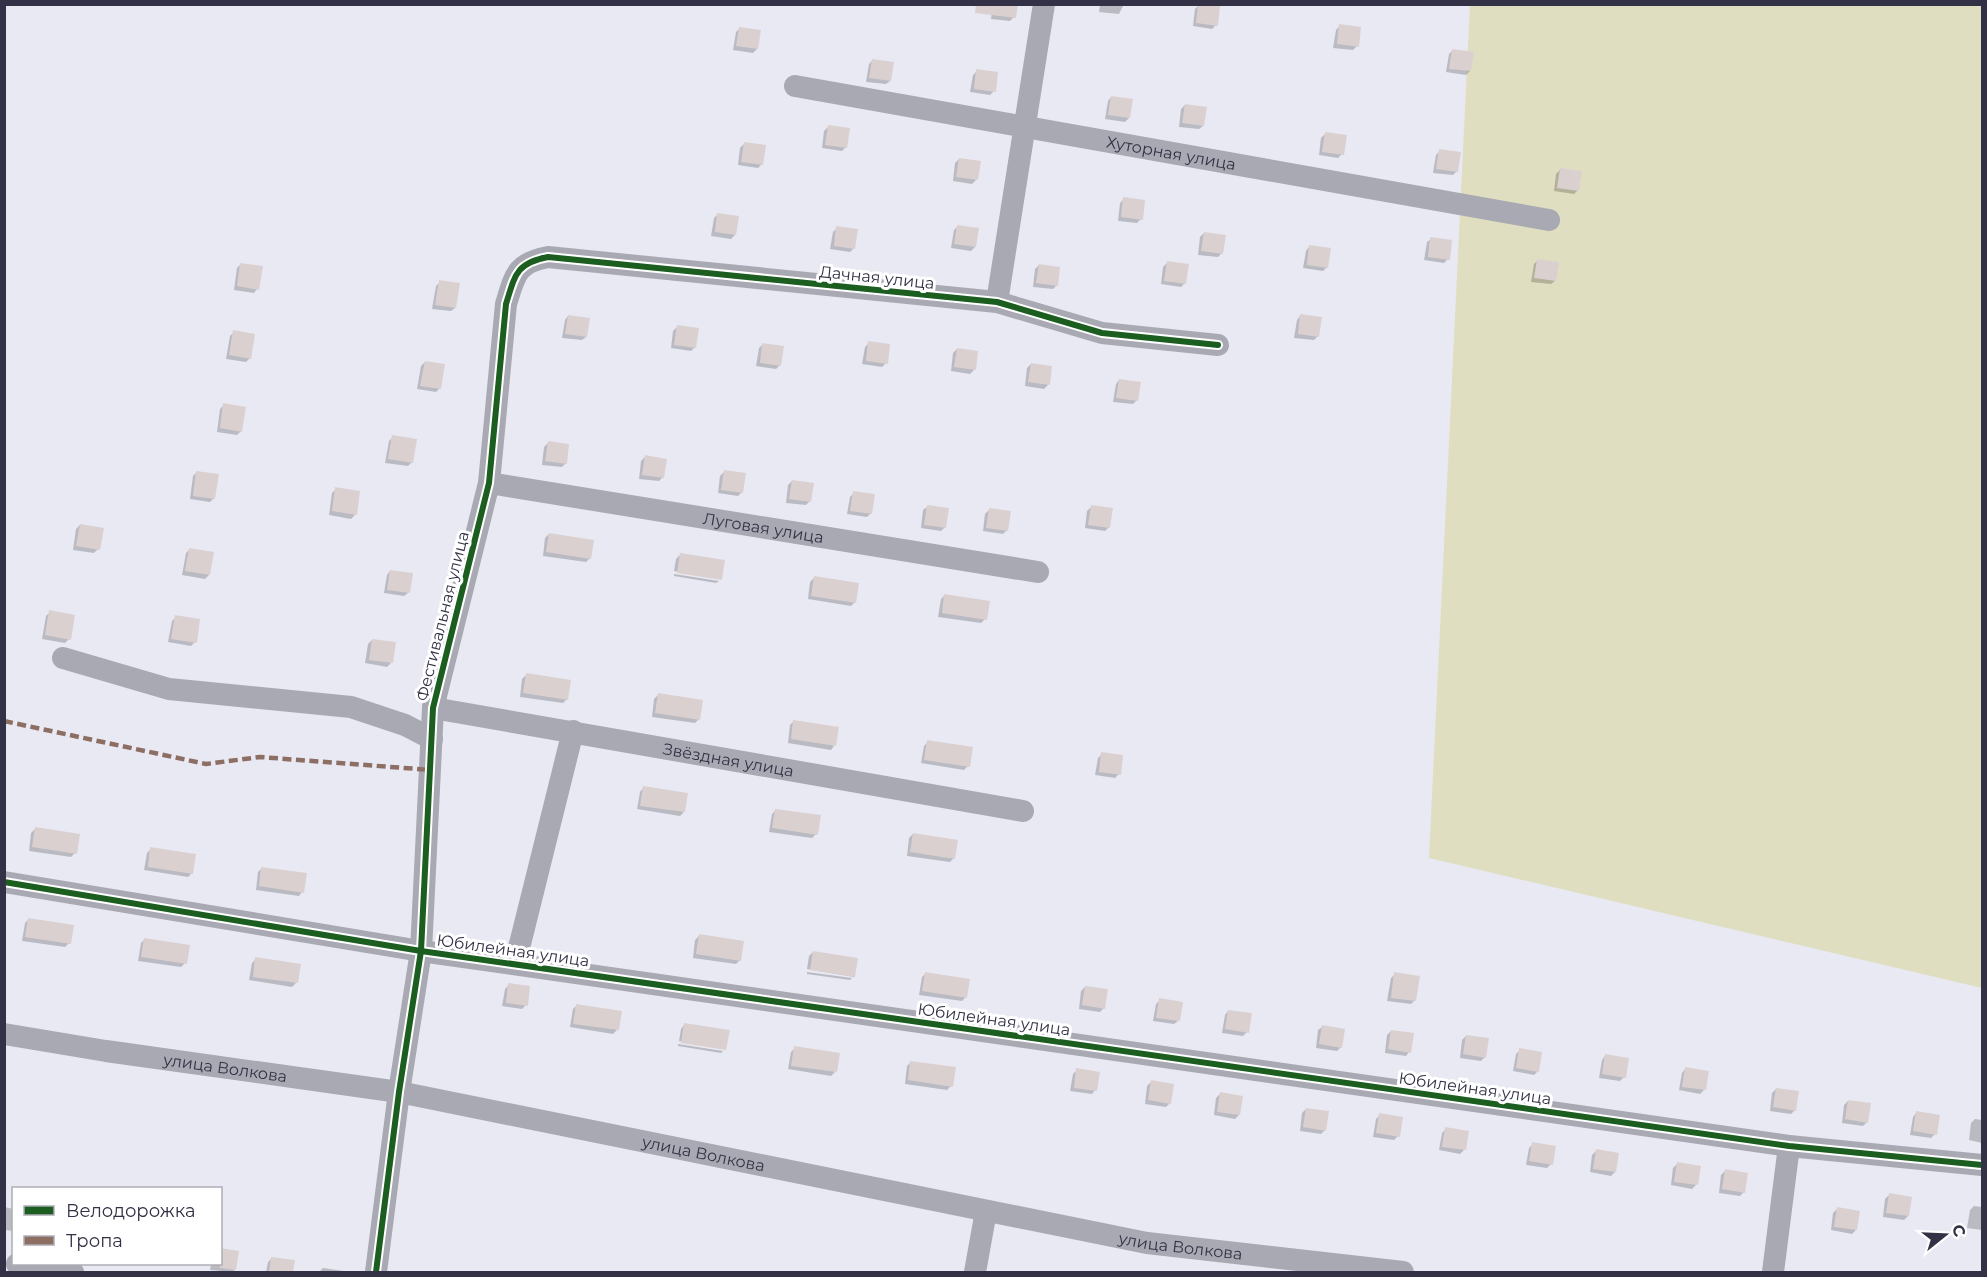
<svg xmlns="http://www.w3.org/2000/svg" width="1987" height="1277" font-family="Montserrat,sans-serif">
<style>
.green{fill:#dfdec0}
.shadow{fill:#0003}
.building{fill:#dbd0d0}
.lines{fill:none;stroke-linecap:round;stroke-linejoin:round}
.minor{stroke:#a9a9b3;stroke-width:22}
.quiet{stroke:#8d6e63;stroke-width:4.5;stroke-dasharray:9 4.5;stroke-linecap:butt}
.cycleway-casing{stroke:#fff;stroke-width:10}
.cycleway{stroke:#1b5e20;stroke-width:6}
.labels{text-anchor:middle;stroke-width:6;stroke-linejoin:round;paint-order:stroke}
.street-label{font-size:16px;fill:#323145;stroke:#fff}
</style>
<rect width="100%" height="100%" fill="#e9e9f4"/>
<path class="green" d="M1470 5H1982V988L1429 858Z"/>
<g class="shadow">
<path d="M993 4 1014 17 1010 21 991 19Z"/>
<path d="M1100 4H1124L1119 14 1099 12Z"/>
<path d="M1199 5 1216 25 1212 29 1193 26 1195 9Z"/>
<path d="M1340 26 1357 46 1353 50 1333 48 1336 30Z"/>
<path d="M740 28 757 49 753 53 733 50 736 32Z"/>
<path d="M1453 50 1470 71 1466 75 1446 72 1449 54Z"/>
<path d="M873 60 890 81 886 84 866 82 869 64Z"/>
<path d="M977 71 994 91 990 95 970 92 973 75Z"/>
<path d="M1111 97 1129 118 1125 122 1105 119 1108 101Z"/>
<path d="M1185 105 1203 126 1199 129 1179 127 1181 109Z"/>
<path d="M828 127 846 147 842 151 822 148 824 131Z"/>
<path d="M1325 134 1342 154 1338 158 1319 155 1321 138Z"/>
<path d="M744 144 762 164 758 168 738 165 740 148Z"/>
<path d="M1440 151 1457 171 1453 175 1433 173 1436 155Z"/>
<path d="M959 159 976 180 972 184 953 181 955 163Z"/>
<path d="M1560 170 1578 190 1574 194 1554 191 1556 174Z"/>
<path d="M1124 199 1141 219 1137 223 1118 221 1120 203Z"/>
<path d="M718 214 735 235 731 239 711 236 714 218Z"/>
<path d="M958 226 975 247 971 251 951 248 954 230Z"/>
<path d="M837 228 854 248 850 252 830 249 833 232Z"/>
<path d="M1204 233 1222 253 1218 257 1198 255 1200 237Z"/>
<path d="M1431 239 1448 259 1444 263 1424 260 1427 242Z"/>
<path d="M1309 247 1327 267 1323 271 1303 268 1306 251Z"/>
<path d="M1538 260 1555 281 1551 284 1531 282 1534 264Z"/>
<path d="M1167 263 1185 283 1181 287 1161 284 1163 267Z"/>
<path d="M241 264 257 289 254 293 234 290 237 268Z"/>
<path d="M1039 265 1057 285 1053 289 1033 287 1035 269Z"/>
<path d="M440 282 455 308 451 311 432 309 436 286Z"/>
<path d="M568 316 586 337 582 340 562 338 565 320Z"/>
<path d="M1300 316 1318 336 1314 340 1294 338 1297 320Z"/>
<path d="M677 327 695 347 691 351 671 348 673 331Z"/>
<path d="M234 332 250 358 246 362 226 359 230 336Z"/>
<path d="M869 343 886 363 882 367 862 364 865 347Z"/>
<path d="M762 345 780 365 776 369 756 366 759 348Z"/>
<path d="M957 349 974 370 970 374 951 371 953 353Z"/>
<path d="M425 362 440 388 436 392 417 389 421 366Z"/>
<path d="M1031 364 1048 385 1044 389 1025 386 1027 368Z"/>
<path d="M1119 380 1137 400 1133 404 1113 402 1116 384Z"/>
<path d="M224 405 241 431 237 435 217 432 220 409Z"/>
<path d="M393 437 412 462 408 466 385 463 389 441Z"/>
<path d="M548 443 566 463 562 467 542 465 544 447Z"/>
<path d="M645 457 663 477 659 481 639 479 641 461Z"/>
<path d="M197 472 214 498 210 502 190 499 193 476Z"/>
<path d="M724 472 742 492 738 496 718 493 720 476Z"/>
<path d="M792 481 810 501 806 505 786 503 788 485Z"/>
<path d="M336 489 355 515 351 519 329 515 332 493Z"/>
<path d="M854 493 871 513 867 517 847 514 850 497Z"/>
<path d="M927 507 945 527 941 531 921 528 923 510Z"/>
<path d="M1091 507 1109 527 1105 531 1085 528 1087 511Z"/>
<path d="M989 510 1007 530 1003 534 983 531 985 514Z"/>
<path d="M80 525 98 549 94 553 73 550 76 529Z"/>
<path d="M549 534 590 558 586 562 543 556 545 538Z"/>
<path d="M189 550 209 575 205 579 182 575 186 553Z"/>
<path d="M680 555 723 561 720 579 674 571 676 559Z"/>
<path d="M390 571 408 593 404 596 384 593 387 575Z"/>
<path d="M674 574 719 581 716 583 674 576Z"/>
<path d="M814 578 855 602 851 606 808 599 810 582Z"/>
<path d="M945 595 985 619 981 623 938 617 941 599Z"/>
<path d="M50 612 69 639 65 643 42 639 46 616Z"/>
<path d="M176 617 195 642 191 646 168 642 172 621Z"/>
<path d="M372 640 391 663 387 667 365 663 368 644Z"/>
<path d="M526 675 567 699 563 703 520 697 522 679Z"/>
<path d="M658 695 699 719 695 723 652 717 654 699Z"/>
<path d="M794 721 834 746 831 750 788 743 790 725Z"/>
<path d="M928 742 968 766 964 770 921 763 924 746Z"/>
<path d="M1102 754 1119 774 1115 778 1095 775 1098 758Z"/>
<path d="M643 788 684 812 680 816 637 809 640 792Z"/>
<path d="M776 810 816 834 812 838 769 832 772 814Z"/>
<path d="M35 829 75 853 71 857 29 851 31 833Z"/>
<path d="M913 834 954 858 950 862 907 856 909 838Z"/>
<path d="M151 849 192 873 188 877 144 870 147 853Z"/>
<path d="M262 868 302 892 299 896 256 890 258 872Z"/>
<path d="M29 919 69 943 65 947 22 941 25 923Z"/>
<path d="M699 936 740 960 736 964 693 958 695 940Z"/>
<path d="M145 939 185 963 181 967 138 961 141 943Z"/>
<path d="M813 952 856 959 854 977 807 969 809 956Z"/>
<path d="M256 959 296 983 292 987 249 980 252 963Z"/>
<path d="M807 972 852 978 850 980 807 974Z"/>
<path d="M926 973 966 997 962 1001 919 995 922 977Z"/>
<path d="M1395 974 1415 1000 1411 1004 1387 1001 1391 978Z"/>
<path d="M509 985 526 1005 522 1009 502 1006 505 989Z"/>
<path d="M1085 987 1104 1008 1100 1012 1079 1009 1081 991Z"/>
<path d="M1160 1000 1178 1021 1174 1024 1153 1021 1156 1004Z"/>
<path d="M577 1005 617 1030 613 1034 570 1027 573 1009Z"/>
<path d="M1228 1011 1247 1032 1243 1036 1222 1033 1225 1015Z"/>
<path d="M684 1025 728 1031 725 1049 679 1041 681 1029Z"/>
<path d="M1322 1027 1341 1047 1337 1051 1316 1048 1318 1030Z"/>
<path d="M1391 1031 1409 1052 1406 1056 1385 1053 1387 1035Z"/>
<path d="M1466 1036 1485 1057 1481 1061 1460 1058 1462 1040Z"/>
<path d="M678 1044 723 1051 721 1053 678 1046Z"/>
<path d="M795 1048 835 1072 831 1076 788 1069 791 1052Z"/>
<path d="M1520 1050 1538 1071 1534 1075 1513 1071 1516 1054Z"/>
<path d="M1605 1056 1624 1077 1620 1081 1599 1078 1602 1060Z"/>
<path d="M911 1062 951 1086 947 1090 905 1084 907 1066Z"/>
<path d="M1685 1069 1704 1090 1700 1094 1679 1090 1682 1073Z"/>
<path d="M1077 1070 1095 1090 1092 1094 1070 1091 1073 1074Z"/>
<path d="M1151 1082 1170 1103 1166 1107 1145 1104 1147 1086Z"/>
<path d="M1776 1089 1795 1110 1791 1114 1770 1111 1772 1093Z"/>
<path d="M1220 1094 1239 1115 1235 1119 1214 1115 1216 1098Z"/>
<path d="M1848 1101 1867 1122 1863 1126 1842 1123 1844 1105Z"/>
<path d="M1306 1109 1325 1130 1321 1134 1300 1131 1302 1113Z"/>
<path d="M1916 1113 1935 1134 1931 1138 1910 1135 1913 1117Z"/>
<path d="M1380 1115 1398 1136 1394 1140 1373 1137 1376 1119Z"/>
<path d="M1975 1119 1982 1120V1143L1969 1140 1971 1123Z"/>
<path d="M1446 1129 1464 1150 1460 1154 1439 1150 1442 1133Z"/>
<path d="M1533 1144 1551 1164 1547 1168 1526 1165 1529 1148Z"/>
<path d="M1596 1151 1615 1172 1611 1176 1590 1172 1592 1155Z"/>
<path d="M1677 1164 1696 1185 1692 1189 1671 1185 1673 1168Z"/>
<path d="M1725 1171 1744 1192 1740 1196 1719 1193 1721 1175Z"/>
<path d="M1889 1195 1908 1216 1904 1220 1883 1217 1885 1199Z"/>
<path d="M1974 1206 1982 1207V1230L1967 1228 1970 1210Z"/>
<path d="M4 1207 14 1209V1231L4 1230Z"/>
<path d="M1837 1209 1856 1230 1852 1234 1831 1230 1833 1213Z"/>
<path d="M272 1258 293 1262 291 1272H266L268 1262Z"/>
<path d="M211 1264H220L235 1270 232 1272 210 1270Z"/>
<path d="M323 1268 344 1271V1272H319Z"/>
</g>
<g class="building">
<path d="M976 4H1018L1016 18 975 13Z"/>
<path d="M1198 4 1220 6 1218 26 1196 23Z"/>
<path d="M1339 24 1361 27 1359 47 1337 44Z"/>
<path d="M739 27 761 30 758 49 736 46Z"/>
<path d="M1452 49 1474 52 1471 71 1449 69Z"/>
<path d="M872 59 894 62 891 81 869 78Z"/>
<path d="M976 69 998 72 996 92 974 89Z"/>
<path d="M1111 96 1133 99 1130 118 1108 115Z"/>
<path d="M1185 104 1207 107 1204 126 1182 123Z"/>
<path d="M828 125 850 128 847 148 825 145Z"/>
<path d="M1325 132 1347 135 1344 155 1322 152Z"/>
<path d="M744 142 766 145 763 165 741 162Z"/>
<path d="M1439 149 1461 152 1458 172 1436 169Z"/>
<path d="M959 158 981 161 978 180 956 177Z"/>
<path d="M1560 168 1582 171 1579 191 1557 188Z"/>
<path d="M1123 197 1145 200 1143 220 1121 217Z"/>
<path d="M717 213 739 216 736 235 715 232Z"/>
<path d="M957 225 979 228 976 247 954 244Z"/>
<path d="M836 226 858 229 855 249 834 246Z"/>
<path d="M1204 232 1226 235 1223 254 1201 251Z"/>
<path d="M1430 237 1452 240 1450 260 1428 257Z"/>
<path d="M1309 245 1331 248 1328 268 1307 265Z"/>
<path d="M1537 259 1559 262 1556 281 1534 278Z"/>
<path d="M1167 261 1189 264 1186 284 1164 281Z"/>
<path d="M240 263 263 266 259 290 237 286Z"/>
<path d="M1039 264 1060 267 1058 286 1036 283Z"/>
<path d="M439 280 460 283 456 308 435 305Z"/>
<path d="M1300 314 1322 317 1319 337 1298 334Z"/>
<path d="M568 315 590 318 587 337 565 334Z"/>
<path d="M677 325 699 328 696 348 674 345Z"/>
<path d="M233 330 255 334 251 359 229 355Z"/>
<path d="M868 341 890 344 888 364 866 361Z"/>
<path d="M762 343 784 346 781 366 760 363Z"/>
<path d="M957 348 978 351 976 370 954 367Z"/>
<path d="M425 361 445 364 441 389 420 386Z"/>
<path d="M1031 363 1052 366 1050 385 1028 382Z"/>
<path d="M1119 379 1141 382 1138 401 1116 398Z"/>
<path d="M223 403 246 407 242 432 220 428Z"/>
<path d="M392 435 417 439 413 463 388 459Z"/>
<path d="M548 441 569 444 567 464 545 461Z"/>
<path d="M645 455 667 459 664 478 642 475Z"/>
<path d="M724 470 746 473 743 493 721 490Z"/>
<path d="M196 471 219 474 215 499 193 496Z"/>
<path d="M792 480 814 483 811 502 789 499Z"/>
<path d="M335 487 360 491 357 515 332 511Z"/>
<path d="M853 491 875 494 872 514 850 511Z"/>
<path d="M927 505 949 508 946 528 924 525Z"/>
<path d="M1091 505 1113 508 1110 528 1088 525Z"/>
<path d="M989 508 1011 511 1008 531 986 528Z"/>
<path d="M80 524 104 528 100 550 76 546Z"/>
<path d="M549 533 594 540 591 559 546 552Z"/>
<path d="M189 548 214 552 210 575 185 571Z"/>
<path d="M680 553 725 560 722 580 677 573Z"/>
<path d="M390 570 413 573 410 593 387 590Z"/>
<path d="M814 576 859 583 856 603 811 596Z"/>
<path d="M944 594 990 601 987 620 942 613Z"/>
<path d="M49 610 75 615 71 640 45 635Z"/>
<path d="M175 615 200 619 197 643 171 639Z"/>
<path d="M372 639 396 642 393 663 369 660Z"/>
<path d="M526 673 571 680 568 700 523 693Z"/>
<path d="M658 693 703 700 700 720 655 713Z"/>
<path d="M793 720 839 727 836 746 791 739Z"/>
<path d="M927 740 973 747 970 767 924 760Z"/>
<path d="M1101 752 1123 755 1121 775 1099 772Z"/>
<path d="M643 786 688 793 685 812 640 806Z"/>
<path d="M775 809 821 815 818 835 772 828Z"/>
<path d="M35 827 80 834 77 854 32 847Z"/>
<path d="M913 833 958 840 955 859 910 852Z"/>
<path d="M150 847 196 854 193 874 148 867Z"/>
<path d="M261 867 307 873 304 893 259 886Z"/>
<path d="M28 918 74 925 71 944 25 937Z"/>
<path d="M699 934 744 941 741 961 696 954Z"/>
<path d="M144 938 190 945 187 964 141 957Z"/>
<path d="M813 951 858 958 855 977 810 970Z"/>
<path d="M255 957 301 964 298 983 253 977Z"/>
<path d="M925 972 970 979 967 998 922 991Z"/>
<path d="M1394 972 1420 976 1416 1001 1391 998Z"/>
<path d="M508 983 530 986 528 1006 506 1003Z"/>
<path d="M1085 986 1108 989 1105 1009 1082 1005Z"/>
<path d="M1159 998 1183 1002 1180 1021 1156 1018Z"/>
<path d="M576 1004 622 1011 619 1030 573 1024Z"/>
<path d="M1228 1010 1252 1013 1249 1033 1225 1029Z"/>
<path d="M684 1023 730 1030 726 1050 681 1043Z"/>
<path d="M1322 1025 1345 1029 1342 1048 1319 1044Z"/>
<path d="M1391 1030 1414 1033 1411 1053 1388 1049Z"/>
<path d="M1466 1035 1489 1038 1486 1058 1463 1054Z"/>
<path d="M794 1046 840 1053 837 1072 791 1066Z"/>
<path d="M1519 1048 1542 1052 1539 1072 1516 1068Z"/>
<path d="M1605 1054 1629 1058 1626 1078 1602 1074Z"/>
<path d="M910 1061 956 1067 953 1087 908 1080Z"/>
<path d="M1685 1067 1709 1071 1706 1090 1682 1087Z"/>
<path d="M1076 1068 1100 1072 1097 1091 1074 1088Z"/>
<path d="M1151 1080 1174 1084 1171 1104 1148 1100Z"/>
<path d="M1776 1088 1799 1091 1796 1111 1773 1107Z"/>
<path d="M1220 1092 1243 1096 1240 1115 1217 1112Z"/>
<path d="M1848 1100 1871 1103 1868 1123 1845 1119Z"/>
<path d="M1306 1108 1329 1111 1326 1131 1303 1127Z"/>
<path d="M1916 1111 1940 1115 1937 1135 1913 1131Z"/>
<path d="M1379 1113 1403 1117 1400 1137 1376 1133Z"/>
<path d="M1445 1127 1469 1131 1466 1150 1442 1147Z"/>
<path d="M1532 1142 1556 1146 1553 1165 1529 1161Z"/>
<path d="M1596 1149 1619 1153 1616 1172 1593 1169Z"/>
<path d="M1677 1162 1701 1166 1698 1185 1674 1182Z"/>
<path d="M1725 1169 1748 1173 1745 1193 1722 1189Z"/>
<path d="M1889 1193 1912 1197 1909 1216 1886 1213Z"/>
<path d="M1837 1207 1860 1211 1857 1230 1834 1227Z"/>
<path d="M220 1248 239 1251 236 1270 220 1268Z"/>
<path d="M271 1257 295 1260 293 1272H269Z"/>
</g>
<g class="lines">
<g class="minor">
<path id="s1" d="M795 86 1549 220"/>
<path d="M997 302 1044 4"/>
<path id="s2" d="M489 483 1038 572"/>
<path d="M63 658 169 689 351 707 405 725 432 739"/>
<path id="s3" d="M433 708 1023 811"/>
<path d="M4 882 421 951 1789 1146 1982 1165"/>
<path d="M515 964 573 731"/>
<path id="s4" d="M4 1034 106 1051 399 1092 1147 1243 1403 1272"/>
<path d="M17 1264 73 1272"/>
<path d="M376 1272 399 1092 421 951 433 708 489 483 506 304C515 275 516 263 548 257L997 302 1102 333 1218 345"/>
<path d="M975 1272 986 1211"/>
<path d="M1773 1272 1789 1146"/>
</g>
<path class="quiet" d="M4 721 206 764 260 757 431 770"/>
<defs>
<g id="cycleway">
<path d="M4 882 421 951 1789 1146 1982 1165"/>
<path d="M376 1272 399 1092 421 951 433 708 489 483 506 304C515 275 516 263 548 257L997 302 1102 333 1218 345"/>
</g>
</defs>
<use href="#cycleway" class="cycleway-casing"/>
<use href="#cycleway" class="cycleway"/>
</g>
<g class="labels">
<g class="street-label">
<text dy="6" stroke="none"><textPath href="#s1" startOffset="382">Хуторная улица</textPath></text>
<text transform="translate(877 277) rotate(6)" y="6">Дачная улица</text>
<text dy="6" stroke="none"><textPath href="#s2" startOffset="278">Луговая улица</textPath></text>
<text transform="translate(442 616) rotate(-76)" y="6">Фестивальная улица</text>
<text dy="6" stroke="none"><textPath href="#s3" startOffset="300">Звёздная улица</textPath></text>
<text transform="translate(513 950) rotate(8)" y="6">Юбилейная улица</text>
<text transform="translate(994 1019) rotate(8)" y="6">Юбилейная улица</text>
<text dy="6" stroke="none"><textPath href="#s4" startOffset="224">улица Волкова</textPath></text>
<text transform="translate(1475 1088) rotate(8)" y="6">Юбилейная улица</text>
<text dy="6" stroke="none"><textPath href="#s4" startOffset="710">улица Волкова</textPath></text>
<text dy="6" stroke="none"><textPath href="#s4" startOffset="1196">улица Волкова</textPath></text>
</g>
</g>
<rect width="1987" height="1277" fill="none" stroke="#323145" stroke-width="12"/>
<rect x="12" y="1187" width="210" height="78" fill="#ffffff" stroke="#adadb5" stroke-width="1.5"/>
<rect x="24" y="1206" width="30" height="9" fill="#1b5e20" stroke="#adadb5" stroke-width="1.5"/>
<text x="66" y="1217" font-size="18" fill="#323145">Велодорожка</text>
<rect x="24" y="1236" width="30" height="9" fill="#8d6e63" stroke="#adadb5" stroke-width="1.5"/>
<text x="66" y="1247" font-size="18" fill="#323145">Тропа</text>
<g transform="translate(1945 1235) rotate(72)" stroke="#ffffff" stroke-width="4.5" paint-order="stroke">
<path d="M0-4.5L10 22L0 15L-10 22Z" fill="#323145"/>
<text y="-9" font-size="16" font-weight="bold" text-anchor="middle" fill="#323145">С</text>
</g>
</svg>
